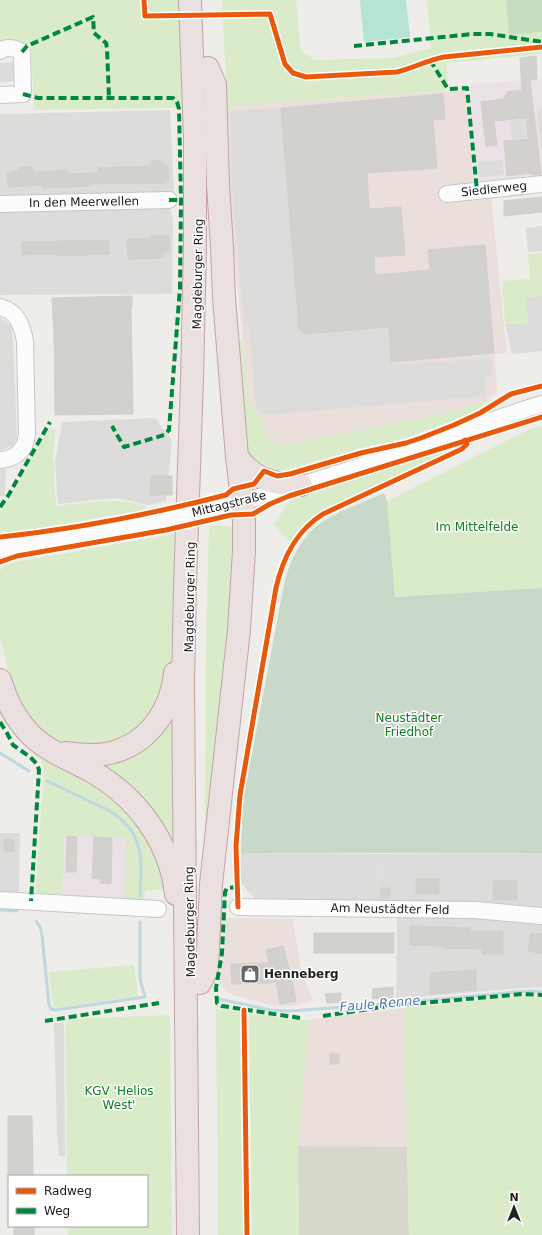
<svg xmlns="http://www.w3.org/2000/svg" width="542" height="1235" font-family="'DejaVu Sans',sans-serif">
<style>
.residential{fill:#dddcda}
.commercial{fill:#ebdfdb}
.industrial{fill:#ebe2e7}
.religious{fill:#dcdcda}
.construction{fill:#d7d7cb}
.grass{fill:#d9ebc9}
.forest{fill:#c8dcbf}
.cemetery{fill:#c8d9ca}
.pitch{fill:#b5e4d4}
.lines{fill:none;stroke-linecap:round;stroke-linejoin:round}
.stream{stroke:#bed7e0;stroke-width:3}
.building{fill:#d2d1ce;stroke:#d1cfca}
.minor-casing{stroke:#c7c6c5;stroke-width:18}
.highway-casing{stroke:#c3a2a9;stroke-width:24}
.minor{stroke:#fcfcfc;stroke-width:16}
.highway{stroke:#ebe0e0;stroke-width:22}
.minor-bridge-casing{stroke:#c7c6c5;stroke-width:18;stroke-linecap:butt}
.minor-bridge{stroke:#fcfcfc;stroke-width:16}
.quiet{stroke:#00873e;stroke-width:4;stroke-dasharray:8 4;stroke-linecap:butt}
.cycleway-casing{stroke:#fff;stroke-width:8}
.cycleway{stroke:#e8590c;stroke-width:5}
.labels{text-anchor:middle;stroke-width:3;stroke-linejoin:round;paint-order:stroke}
.street-label{font-size:12px;fill:#202020;stroke:#fff}
.park-label{font-size:12px;fill:#0f7d20;stroke:#fff}
.poi-label{font-size:12px;font-weight:bold;fill:#202020;stroke:#fff;text-anchor:start}
.water-label{font-size:13px;font-style:italic;fill:#4e77ae;stroke:#fff}
</style>
<rect width="100%" height="100%" fill="#eeede9"/>
<g class="residential">
<path d="M170 110 174 192 0 197V114Z"/>
<path d="M170 207 173 221 172 294 0 295V212Z"/>
<path d="M0 317 11 326 13 339 17 437 13 446 0 450Z"/>
<path d="M155 418 172 440 166 501 148 505 116 498 58 504 55 462 62 422Z"/>
<path d="M0 833H20L19 892H0Z"/>
<path d="M542 853V987L521 988 396 999 397 916 377 901 378 854Z"/>
</g>
<g class="commercial">
<path d="M465 90 475 198 491 197 507 353 495 354 497 393 489 398 450 412 281 446 268 437 262 419 251 407 243 341 227 186V106Z"/>
<path d="M226 918 293 919 301 970 313 1000 294 1006H275L234 995 226 991 219 982 224 954Z"/>
<path d="M405 1008 407 1147 298 1146 309 1020Z"/>
</g>
<g class="industrial">
<path d="M542 79V175L478 181 469 84Z"/>
<path d="M64 835 127 838 124 901 62 896Z"/>
</g>
<g class="religious">
<path d="M22 62V81L0 82V63Z"/>
<path d="M542 107V157L537 113Z"/>
<path d="M281 108 299 329 305 334 389 327 392 365 491 358 493 375 485 377 486 396 264 415 256 409 249 327H244L232 188 230 111Z"/>
<path d="M524 119 526 138 512 139 510 121Z"/>
<path d="M502 160 504 175 479 177 478 162Z"/>
<path d="M542 226V251L528 252 526 228Z"/>
<path d="M542 296V351L512 354 505 324 528 323 525 297Z"/>
<path d="M0 460H6L5 496H0Z"/>
<path d="M241 853 378 854 377 901 256 900 241 883Z"/>
<path d="M54 1023H64L65 1157 59 1156 57 1132Z"/>
</g>
<path class="construction" d="M298 1146 407 1147 409 1235H299Z"/>
<g class="grass">
<path d="M0 0H182V108L34 110 31 45 0 47Z"/>
<path d="M222 0H296L301 51 315 60 392 58 431 48 427 0H506L509 35 542 32V54L447 63 448 87 443 91 227 106Z"/>
<path d="M542 253V296L525 297 528 323 505 324 502 281 530 279 528 254Z"/>
<path d="M237 341H243L251 407 262 418 268 437 281 446 450 412 489 398 490 400 479 408 465 416 406 438 361 448 285 470H277L260 462 250 455 244 441Z"/>
<path d="M542 427V588L395 597 387 501 532 428Z"/>
<path d="M51 428 56 430 53 454 56 506C75 504 134 495 148 509L58 525 0 534V511L10 498 47 432Z"/>
<path d="M459 445V447L328 510 309 521 291 543 273 525 290 501Z"/>
<path d="M218 525 237 529V546L205 882C205 763 205 645 209 527Z"/>
<path d="M174 534 171 666 159 708 120 744 62 746 32 726 12 688 0 636V570L7 565 15 562Z"/>
<path d="M177 688 178 880 169 853 78 758 108 759Z"/>
<path d="M0 695 106 788 155 846 168 889 145 891 143 904 124 901 126 838 64 835 62 896 35 895 44 771 41 760 17 739 5 723 0 715Z"/>
<path d="M134 965 138 996 53 1008 49 972Z"/>
<path d="M525 996 542 998V1235H409L407 1147 405 1008 489 999Z"/>
<path d="M216 1009 243 1012 245 1235H218Z"/>
<path d="M249 1013 287 1019 309 1020 298 1146 299 1235H252Z"/>
<path d="M170 1015 172 1235H68V1226H147V1176H67L66 1019Z"/>
</g>
<path class="forest" d="M506 0H542V32L509 35Z"/>
<path class="cemetery" d="M384 493 387 501 395 597 542 588V853H241L242 814 244 796 282 595C287 566 299 536 325 520 343 509 365 502 384 493Z"/>
<path class="pitch" d="M360 0H406L410 37 364 42Z"/>
<g class="lines">
<g class="stream">
<path d="M0 753 29 771"/>
<path d="M47 781 108 810C145 832 142 858 140 896"/>
<path d="M0 910 17 911"/>
<path d="M36 921 40 927 42 935 49 1005 51 1009 55 1010 145 997 140 979V922"/>
<path d="M219 999 270 1010 290 1011 398 1003 506 993 529 991 542 992"/>
</g>
</g>
<g class="building">
<path d="M536 56 537 79 530 80 541 174 532 175V173L507 176 504 141 528 139 526 118 494 121 497 145 486 146 481 102 504 99V96L507 95V92L522 90 520 58Z"/>
<path d="M443 94 445 119 433 120 437 168 367 173 369 209 401 207 405 255 374 257 375 275 430 270 428 250 485 245 494 353 391 362 389 327 305 334 299 329 281 108Z"/>
<path d="M151 161H163V166H168L169 181H166V183L89 184V186L43 188V185L8 187 7 173H11V171H19V167H31V169H34V172H54V171L68 170V174L98 173V168L151 166Z"/>
<path d="M542 197V212L504 216V201Z"/>
<path d="M150 236H169L170 252H163V258L128 259 127 239H150Z"/>
<path d="M109 240V254L58 256V254L22 255V242Z"/>
<path d="M132 296V306H131L133 414 55 415 54 336 52 298Z"/>
<path d="M151 476H172V495H150Z"/>
<path d="M67 836 77 837 76 872H66Z"/>
<path d="M94 837 112 838 111 884 100 883V879L92 878Z"/>
<path d="M4 839H13L14 851H4Z"/>
<rect x="416" y="879" width="23" height="15"/>
<rect x="493" y="881" width="24" height="19"/>
<rect x="381" y="888" width="9" height="10"/>
<path d="M410 926 470 928V931H503V954H483L482 949 442 948V946L410 945Z"/>
<rect x="314" y="933" width="80" height="20"/>
<path d="M531 933 542 934V954L528 951Z"/>
<path d="M283 946 292 978 296 1001 280 1004 276 981 270 983 232 984 231 964 269 963 266 950Z"/>
<path d="M476 970V990L430 994V973Z"/>
<path d="M393 987V997L372 999 373 989Z"/>
<path d="M341 993V1002L327 1003 325 994Z"/>
<rect x="330" y="1054" width="9" height="10"/>
<path d="M8 1116H32L33 1176H8Z"/>
<rect x="14" y="1226" width="20" height="9"/>
</g>
<g class="lines">
<defs>
<g id="minor">
<path d="M0 51C7 46 15 48 22 52L23 94 0 95"/>
<path d="M447 194 542 184"/>
<path d="M0 204 169 200"/>
<path d="M0 307C17 311 22 325 25 341L27 435C25 451 15 459 0 460"/>
<path d="M219 508C284 491 347 471 410 450 454 434 498 417 542 404"/>
<path d="M0 549 73 538 150 524"/>
<path d="M0 900 158 909"/>
<path d="M238 907 475 910 542 916"/>
</g>
<g id="highway">
<path d="M237 457C255 480 273 484 301 485"/>
<path d="M0 680C6 700 16 720 31 735 47 751 71 760 91 771 136 796 170 841 176 894"/>
<path d="M65 753C82 755 100 757 117 751 151 740 172 707 175 673"/>
<path d="M200 983 207 970 211 884 239 630 244 551V515L237 457 224 298 222 248 218 184 215 85 208 68"/>
<path d="M188 1235 183 683 185 585 192 379 195 245V138L190 0"/>
</g>
</defs>
<use href="#minor" class="minor-casing"/>
<use href="#highway" class="highway-casing"/>
<use href="#minor" class="minor"/>
<use href="#highway" class="highway"/>
<defs>
<path id="minor-bridge" d="M150 524 219 508"/>
</defs>
<use href="#minor-bridge" class="minor-bridge-casing"/>
<use href="#minor-bridge" class="minor-bridge"/>
<g class="quiet">
<path d="M354 46 473 34H490L542 42"/>
<path d="M22 52 27 46 93 17 94 33 106 43 107 48 109 98"/>
<path d="M430 60 448 89 467 88 477 191"/>
<path d="M23 94 38 98H173L177 102 179 109 181 200 180 288 169 430 164 435 124 447 112 426"/>
<path d="M169 200H181"/>
<path d="M0 507 8 496 50 422"/>
<path d="M0 722 7 733 13 745 30 757 37 764 39 770 31 901"/>
<path d="M238 887 227 888 225 892 222 953 216 988 217 1003 222 1006 300 1018"/>
<path d="M323 1016 389 1006 523 994 542 995"/>
<path d="M45 1021 159 1003"/>
</g>
<defs>
<g id="cycleway">
<path d="M144 0 145 16 270 14 285 64 293 73 306 77 397 72C413 68 428 60 444 57L542 47"/>
<path d="M0 537C76 529 152 514 226 495L233 489 254 484 264 471 277 476 290 474 361 453 406 443 421 438 454 425 480 413 511 394 542 386"/>
<path d="M0 562 17 556 166 530 231 515 253 514 270 504 289 496 542 417"/>
<path d="M238 907 236 846 240 795 276 588C283 557 296 531 323 514L462 449 467 444 465 440"/>
<path d="M244 1010 247 1235"/>
</g>
</defs>
<use href="#cycleway" class="cycleway-casing"/>
<use href="#cycleway" class="cycleway"/>
</g>
<defs>
<symbol id="shop-square" viewBox="-11 -11 22 22"><rect x="-9" y="-9" width="18" height="18" rx="4" fill="#686866" stroke="#fff"/><path d="M-5-2.5h2.3a2.7 3.5 0 0 1 5.4 0H5L5.5 6h-11ZM-1.5-2.5h3a1.5 2.3 0 0 0-3 0Z" fill="#fff"/></symbol>
</defs>
<g fill-rule="evenodd">
<use href="#shop-square" x="239" y="963" width="22" height="22"/>
</g>
<g class="labels">
<g class="street-label">
<text transform="translate(494 189) rotate(-6)" y="4">Siedlerweg</text>
<text transform="translate(84 202) rotate(-1)" y="4">In den Meerwellen</text>
<text transform="translate(198 274) rotate(-89)" y="4">Magdeburger Ring</text>
<text transform="translate(229 504) rotate(-14)" y="4">Mittagstraße</text>
<text transform="translate(190 597) rotate(-89)" y="4">Magdeburger Ring</text>
<text transform="translate(390 909) rotate(1)" y="4">Am Neustädter Feld</text>
<text transform="translate(190 922) rotate(-91)" y="4">Magdeburger Ring</text>
</g>
<g class="park-label">
<text x="477" y="531">Im Mittelfelde</text>
<text x="409" y="722">Neustädter<tspan x="409" dy="14">Friedhof</tspan></text>
<text x="119" y="1095">KGV 'Helios<tspan x="119" dy="14">West'</tspan></text>
</g>
<g class="poi-label">
<text x="264" y="978">Henneberg</text>
</g>
<g class="water-label">
<text transform="translate(380 1003) rotate(-5)" y="5">Faule Renne</text>
</g>
</g>
<rect x="8" y="1175" width="140" height="52" fill="#ffffff" stroke="#a6a6a6"/>
<rect x="16" y="1188" width="20" height="6" fill="#e8590c" stroke="#a6a6a6"/>
<text x="44" y="1195" font-size="12" fill="#202020">Radweg</text>
<rect x="16" y="1208" width="20" height="6" fill="#00873e" stroke="#a6a6a6"/>
<text x="44" y="1215" font-size="12" fill="#202020">Weg</text>
<g transform="translate(514 1207)" stroke="#ffffff" stroke-width="3" paint-order="stroke">
<path d="M0-3L7 15L0 10L-7 15Z" fill="#202020"/>
<text y="-6" font-size="11" font-weight="bold" text-anchor="middle" fill="#202020">N</text>
</g>
</svg>
